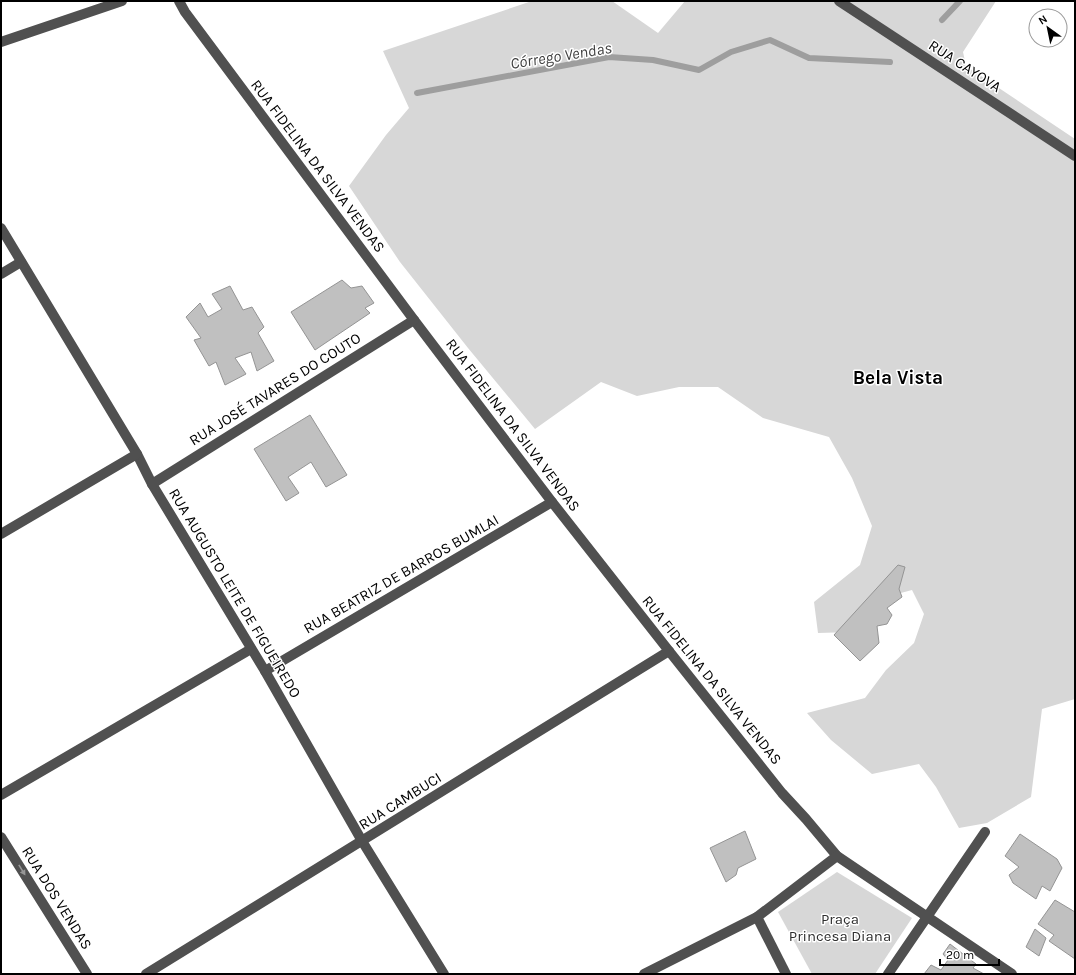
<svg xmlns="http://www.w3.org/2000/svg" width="1076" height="975" font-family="Karla,sans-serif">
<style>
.green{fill:#d7d7d7}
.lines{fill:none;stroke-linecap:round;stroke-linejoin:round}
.stream{stroke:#9e9e9e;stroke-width:6}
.building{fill:#c0c0c0;stroke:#949494}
.minor{stroke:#505050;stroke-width:10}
.oneway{fill:#969696}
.labels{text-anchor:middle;stroke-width:3;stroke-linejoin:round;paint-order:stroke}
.street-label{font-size:15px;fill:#000;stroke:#fff}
.park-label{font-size:15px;fill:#2e2e2e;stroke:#fff}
.water-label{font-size:16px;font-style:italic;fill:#3f3f3f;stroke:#fff}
.district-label{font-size:19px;font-weight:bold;fill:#000;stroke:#fff}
</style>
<rect width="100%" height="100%" fill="#fff"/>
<g class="green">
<path d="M532 1H612L658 33 685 1H996L963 52 966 66 1075 139V699L1042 709 1031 797 987 823 959 828 936 787 919 764 872 774 831 740 807 713 865 698 886 670 914 643 924 614 912 590 882 598 852 632 818 633 814 602 860 565 872 526 852 478 829 437 763 418 718 387H679L637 396 601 382 535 429 468 348 400 262 349 186 386 135 409 108 383 51Z"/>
<path d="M837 872 912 918 875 974H812L778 912Z"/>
</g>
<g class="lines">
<g class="stream">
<path d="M942 20 960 1"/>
<path d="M417 93 609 57 653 60 699 70 731 52 770 40 809 58 890 62"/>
</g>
</g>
<g class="building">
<path d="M342 280 351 288 362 286 374 303 365 308 370 313 315 350 291 312Z"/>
<path d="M230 286 243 310 252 307 264 327 258 333 274 361 257 371 251 352 235 358 246 374 225 385 216 362 209 366 194 340 201 338 186 317 200 303 208 317 222 309 212 294Z"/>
<path d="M310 415 347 475 326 487 311 462 288 477 299 493 286 501 254 449Z"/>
<path d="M898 565 905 567 899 589 902 597 887 608 892 615 887 624 877 626 879 643 860 661 834 635Z"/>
<path d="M745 831 756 859 738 868 736 875 726 882 710 848Z"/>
<path d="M1020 834 1057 859 1062 868 1050 891 1042 886 1036 899 1013 883 1009 875 1019 867 1005 856Z"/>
<path d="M1055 900 1075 912V959L1049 941 1054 935 1038 924Z"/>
<path d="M1035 929 1046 938 1039 956 1026 947Z"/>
<path d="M950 944 976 964 973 968 984 974H924L931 965 941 970 948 960 943 954Z"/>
</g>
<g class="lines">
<g class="minor">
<path d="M179 1 185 12 414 320 552 502 669 651 782 793 806 819 837 856 1012 974"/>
<path d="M839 1 1075 156"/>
<path d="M1 42 122 1"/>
<path d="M1 228 137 454 152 484 265 671 362 841 444 974"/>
<path d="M1 274 21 262"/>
<path d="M152 484 414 320"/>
<path d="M1 534 137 454"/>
<path d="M265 671 552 502"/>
<path d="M1 795 251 649"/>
<path d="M1 837 87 974"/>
<path d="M757 917 786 974"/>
<path d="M146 974 669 651"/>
<path d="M644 974 757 917 837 856"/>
<path d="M888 974 985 832"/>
</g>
</g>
<defs><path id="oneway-solid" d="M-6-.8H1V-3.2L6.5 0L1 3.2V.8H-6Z"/></defs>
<use class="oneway" href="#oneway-solid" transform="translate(22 870) rotate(58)"/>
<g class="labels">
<g class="street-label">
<text transform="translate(965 66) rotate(33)" y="5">RUA CAYOVA</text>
<text transform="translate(318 166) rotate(53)" y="5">RUA FIDELINA DA SILVA VENDAS</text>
<text transform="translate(275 389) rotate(-32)" y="5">RUA JOSÉ TAVARES DO COUTO</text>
<text transform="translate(513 425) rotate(53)" y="5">RUA FIDELINA DA SILVA VENDAS</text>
<text transform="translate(401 574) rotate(-30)" y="5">RUA BEATRIZ DE BARROS BUMLAI</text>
<text transform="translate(235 593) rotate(59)" y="5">RUA AUGUSTO LEITE DE FIGUEIREDO</text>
<text transform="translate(712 680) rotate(51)" y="5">RUA FIDELINA DA SILVA VENDAS</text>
<text transform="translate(400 801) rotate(-32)" y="5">RUA CAMBUCI</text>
<text transform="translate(57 898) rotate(58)" y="5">RUA DOS VENDAS</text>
</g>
<g class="park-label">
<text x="840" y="924">Praça<tspan x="840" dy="17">Princesa Diana</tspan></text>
</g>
<g class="water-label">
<text transform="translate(561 55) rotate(-9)" y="6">Córrego Vendas</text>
</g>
<g class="district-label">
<text x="898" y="384">Bela Vista</text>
</g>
</g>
<rect width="1076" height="975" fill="none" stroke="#000000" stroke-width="4"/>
<g transform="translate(1048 28) rotate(327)"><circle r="19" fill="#ffffff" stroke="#999999"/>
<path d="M0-3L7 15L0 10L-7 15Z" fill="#000000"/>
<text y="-6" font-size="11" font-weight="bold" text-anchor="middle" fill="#000000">N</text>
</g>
<path d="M940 959v6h59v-6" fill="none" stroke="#000000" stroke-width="2"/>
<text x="946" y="959" font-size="12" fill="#000000" stroke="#ffffff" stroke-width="3" paint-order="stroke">20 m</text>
</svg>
